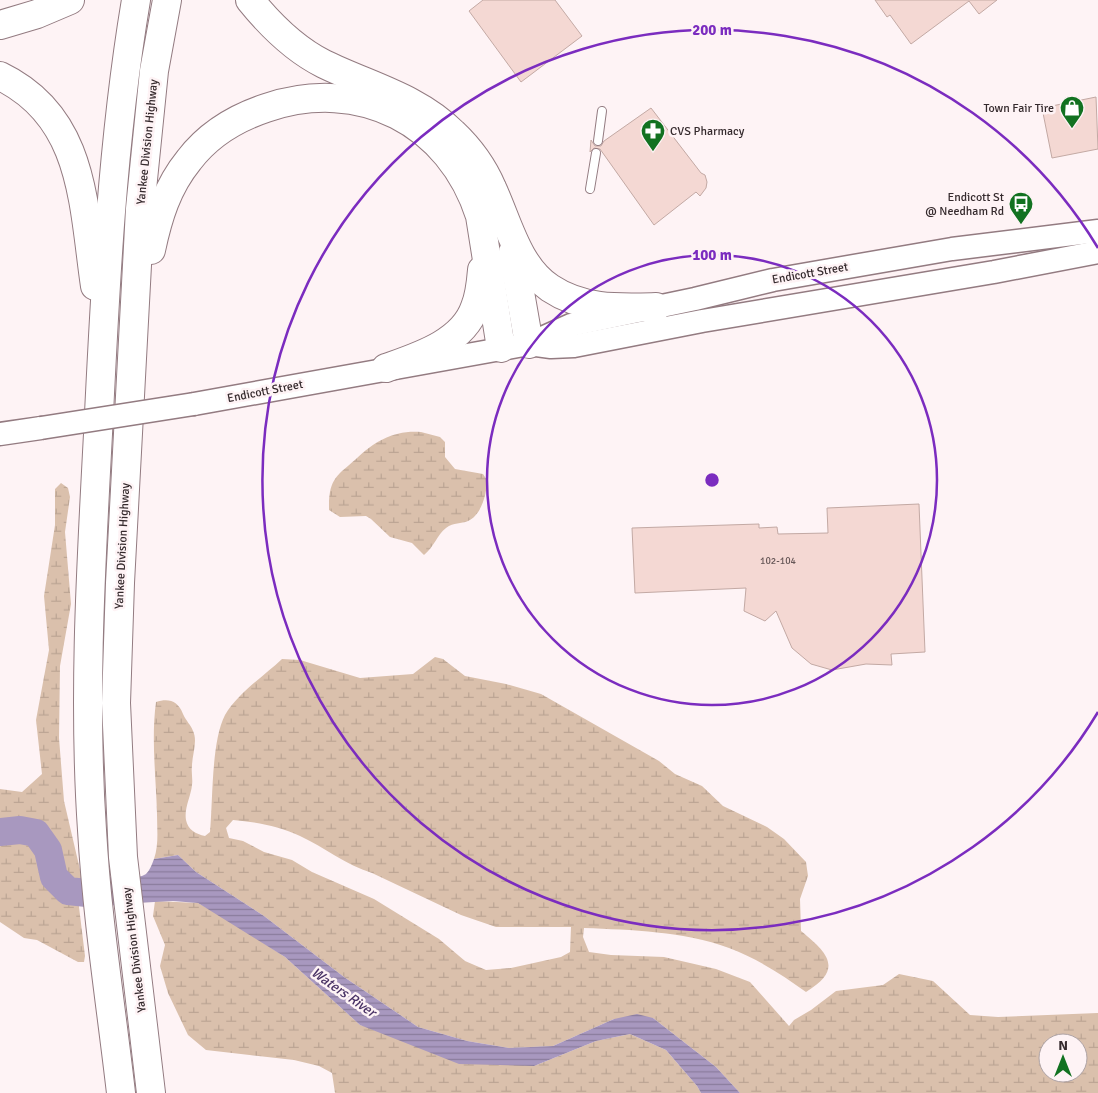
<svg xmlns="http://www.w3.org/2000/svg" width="1098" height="1093" font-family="Signika,sans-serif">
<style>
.wetland{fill:url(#wetland-marsh);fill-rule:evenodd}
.water{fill:url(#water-rules)}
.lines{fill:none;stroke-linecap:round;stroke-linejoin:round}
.river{stroke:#a898bf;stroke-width:28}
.building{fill:#f4d8d3;stroke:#c3a9a4}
.lane-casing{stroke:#937b81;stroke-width:10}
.secondary-casing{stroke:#937b81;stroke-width:25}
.highway-casing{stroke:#937b81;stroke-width:30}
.lane{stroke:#fff;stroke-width:8}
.secondary{stroke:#fff;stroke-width:22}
.highway{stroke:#fff;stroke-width:28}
.secondary-bridge-casing{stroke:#937b81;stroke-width:25;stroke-linecap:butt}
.secondary-bridge{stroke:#fff;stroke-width:22}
.ring{fill:none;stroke:#7b2cbf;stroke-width:2.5}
.labels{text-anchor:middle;stroke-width:5;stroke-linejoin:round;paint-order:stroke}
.number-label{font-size:10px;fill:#655656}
.poi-label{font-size:12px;fill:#352a2d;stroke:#fef3f5;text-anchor:end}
.street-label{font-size:12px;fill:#352a2d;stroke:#fef3f5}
.water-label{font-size:14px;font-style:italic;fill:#493265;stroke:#fef3f5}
.centre{fill:#7b2cbf;stroke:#fef3f5;stroke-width:2.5}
.ring-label{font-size:15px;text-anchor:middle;font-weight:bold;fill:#7b2cbf;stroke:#fef3f5;stroke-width:5;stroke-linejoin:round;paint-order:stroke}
</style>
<defs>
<pattern id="wetland-marsh" width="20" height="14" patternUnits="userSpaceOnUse" patternTransform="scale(1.25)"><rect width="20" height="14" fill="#dac0ac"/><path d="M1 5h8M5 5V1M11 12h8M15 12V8" fill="none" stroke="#bca594"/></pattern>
<pattern id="water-rules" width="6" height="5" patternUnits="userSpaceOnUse" patternTransform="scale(1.25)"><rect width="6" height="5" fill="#a898bf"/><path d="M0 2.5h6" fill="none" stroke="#8a7c9c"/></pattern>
</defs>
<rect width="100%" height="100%" fill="#fef3f5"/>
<g class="wetland">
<path d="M421 432 440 437 445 442V457L455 469 483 474 487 480C487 492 482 515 468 521 461 524 454 522 446 528 437 535 434 547 424 555L412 543 390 537 371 519 366 516 340 517 329 510V506C329 478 338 475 356 459 375 441 394 430 421 432Z"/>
<path d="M61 483 68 488 70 497 65 532 71 604 60 666 59 738 64 801 81 874 79 907 85 956 84 962H78L37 940 24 938 0 922V789L22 792 42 774 36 720 49 650 44 596 55 525V489Z"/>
<path d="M435 657 443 659 465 676 506 684 541 694 659 761 675 774 702 786 723 806 767 827 784 839 806 862 808 876 800 899 801 931C828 953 844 969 806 992 783 975 756 958 729 948 683 931 632 930 584 928L583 937 589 952 611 955 664 957 716 969 750 982 789 1026 794 1020 811 1010 836 991 883 985 899 974 933 981 970 1015 998 1017 1098 1013V1093H740L716 1067 653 1018 614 1019 553 1046 509 1048 467 1041 418 1027 344 977 264 916 196 872 178 855 154 859C159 845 157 829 157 814 156 776 151 739 156 702 169 698 178 701 183 714 186 721 191 725 193 731 198 741 192 755 192 766 191 772 193 779 192 785 191 796 184 808 186 820 188 830 196 834 205 836L210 832C213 801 211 742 225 715 238 693 264 676 282 659L300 660 360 678 413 674ZM233 820C256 822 278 826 300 836 324 847 346 865 372 873L461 915 496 927H571L570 952 561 957 511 968 486 970 465 961 439 939 374 899 312 872 292 860 264 852 243 841 229 838 226 828ZM1048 1043H1078V1073H1048Z"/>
<path d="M155 901 198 903 225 918 285 957 360 1025 534 1066 596 1041 630 1034 666 1050 697 1086 701 1093H335L332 1073 319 1066 294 1060 206 1050 188 1035 168 993 160 966 165 945 153 916Z"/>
</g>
<path class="water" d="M178 855 196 872 264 916 344 977 418 1027 467 1041 509 1048 553 1046 614 1019 637 1014 653 1018 716 1067 740 1093H701L697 1086 666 1050 630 1034 596 1041 534 1066 459 1064 360 1025 285 957 198 903 173 901 79 906 81 874C96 876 134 882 146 874 150 870 152 864 154 859Z"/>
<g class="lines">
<path class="river" d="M0 832 20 830 36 833 48 850 54 877 68 891 87 893 117 891"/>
</g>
<g class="building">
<path d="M483 0H555L582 36 521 82 469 11Z"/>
<path d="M875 0H997L979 14 969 1 911 44 890 15 887 17Z"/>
<path d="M1096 97 1098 149 1052 158 1042 108Z"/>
<path d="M651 108 701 173 705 175 707 182 706 188 700 196 696 192 654 225 600 149 594 148 590 152 591 140 595 146H601L604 141Z"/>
<path d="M919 504 925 652 891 654 892 665 866 664 832 670 811 664 792 648 776 611 765 621 744 611 746 588 635 593 632 528 759 524V528L777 527 778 534 828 533 827 508Z"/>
</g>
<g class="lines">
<defs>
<g id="lane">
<path d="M598 141 602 111"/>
<path d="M590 189 596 153"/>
</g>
<g id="secondary">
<path d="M529 344 571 325 695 299 773 280 952 249 1098 231"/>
<path d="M194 404 529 344 551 347 574 346 702 321 994 272 1098 252"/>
<path d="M0 434 41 428"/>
</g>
<g id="highway">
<path d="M250 0C271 26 294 49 324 64 369 86 417 97 453 133 470 149 483 167 492 188 508 222 517 266 550 288 583 310 619 308 656 307"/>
<path d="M0 25 37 14 70 0"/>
<path d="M0 76C85 117 83 205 95 286"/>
<path d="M151 250C158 217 167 187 189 160 208 135 236 118 266 108 360 76 450 122 480 216L501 348"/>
<path d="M513 252 529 344"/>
<path d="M386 368C417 357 463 343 475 307 480 295 481 282 482 270"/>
<path d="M121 1093C111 1006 97 918 92 830 83 698 91 566 98 434 105 289 112 143 136 0"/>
<path d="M151 1093 123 857 116 703 120 583 140 209 154 71 167 0"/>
</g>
</defs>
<use href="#lane" class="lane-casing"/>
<use href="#secondary" class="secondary-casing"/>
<use href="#highway" class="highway-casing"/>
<use href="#lane" class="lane"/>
<use href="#secondary" class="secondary"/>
<use href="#highway" class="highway"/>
<defs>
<path id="secondary-bridge" d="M41 428 194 404"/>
</defs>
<use href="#secondary-bridge" class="secondary-bridge-casing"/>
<use href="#secondary-bridge" class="secondary-bridge"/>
</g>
<g class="ring">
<circle cx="712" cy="480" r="225"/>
<path d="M1098 712A450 450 0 1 1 1098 248"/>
</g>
<defs>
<symbol id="shop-pin" viewBox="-11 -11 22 30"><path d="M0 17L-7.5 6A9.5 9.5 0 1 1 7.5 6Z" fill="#127221" stroke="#fef3f5"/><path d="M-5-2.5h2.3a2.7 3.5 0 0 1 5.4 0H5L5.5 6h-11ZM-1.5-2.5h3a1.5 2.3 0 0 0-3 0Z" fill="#fff"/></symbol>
<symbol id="pharmacy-pin" viewBox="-11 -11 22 30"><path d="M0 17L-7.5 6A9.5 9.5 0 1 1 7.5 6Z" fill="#127221" stroke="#fef3f5"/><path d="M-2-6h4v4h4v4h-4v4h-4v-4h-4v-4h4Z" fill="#fff"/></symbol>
<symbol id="bus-pin" viewBox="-11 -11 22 30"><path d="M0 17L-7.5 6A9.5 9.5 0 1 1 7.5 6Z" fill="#127221" stroke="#fef3f5"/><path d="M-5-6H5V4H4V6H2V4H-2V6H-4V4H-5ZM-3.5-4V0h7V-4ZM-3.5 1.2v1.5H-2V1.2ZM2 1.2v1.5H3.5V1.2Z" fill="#fff"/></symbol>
</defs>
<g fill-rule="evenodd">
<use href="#shop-pin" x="1058" y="94" width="28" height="38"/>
<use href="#pharmacy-pin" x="639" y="117" width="28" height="38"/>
<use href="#bus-pin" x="1007" y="190" width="28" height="38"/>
</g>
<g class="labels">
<g class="number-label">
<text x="778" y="564">102-104</text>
</g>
<g class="poi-label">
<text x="1054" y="112">Town Fair Tire</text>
<text x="670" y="135" text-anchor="start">CVS Pharmacy</text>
<text x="1004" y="201">Endicott St<tspan x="1004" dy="14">@ Needham Rd</tspan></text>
</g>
<g class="street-label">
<text transform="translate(147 142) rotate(-84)" y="4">Yankee Division Highway</text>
<text transform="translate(810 273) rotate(-10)" y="4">Endicott Street</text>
<text transform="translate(265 391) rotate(-11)" y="4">Endicott Street</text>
<text transform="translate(122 546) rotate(-87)" y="4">Yankee Division Highway</text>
<text transform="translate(134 950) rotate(-97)" y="4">Yankee Division Highway</text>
</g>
<g class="water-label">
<text transform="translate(344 992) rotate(35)" y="5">Waters River</text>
</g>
</g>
<circle cx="712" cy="480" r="8" class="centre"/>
<g class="ring-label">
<text x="712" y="35">200 m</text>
<text x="712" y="260">100 m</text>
</g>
<g transform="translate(1063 1058)"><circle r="24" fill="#fef3f5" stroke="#aea3a5"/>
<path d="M0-4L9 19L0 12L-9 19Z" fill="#127221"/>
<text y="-8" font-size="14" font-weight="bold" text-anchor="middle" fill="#352a2d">N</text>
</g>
</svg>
